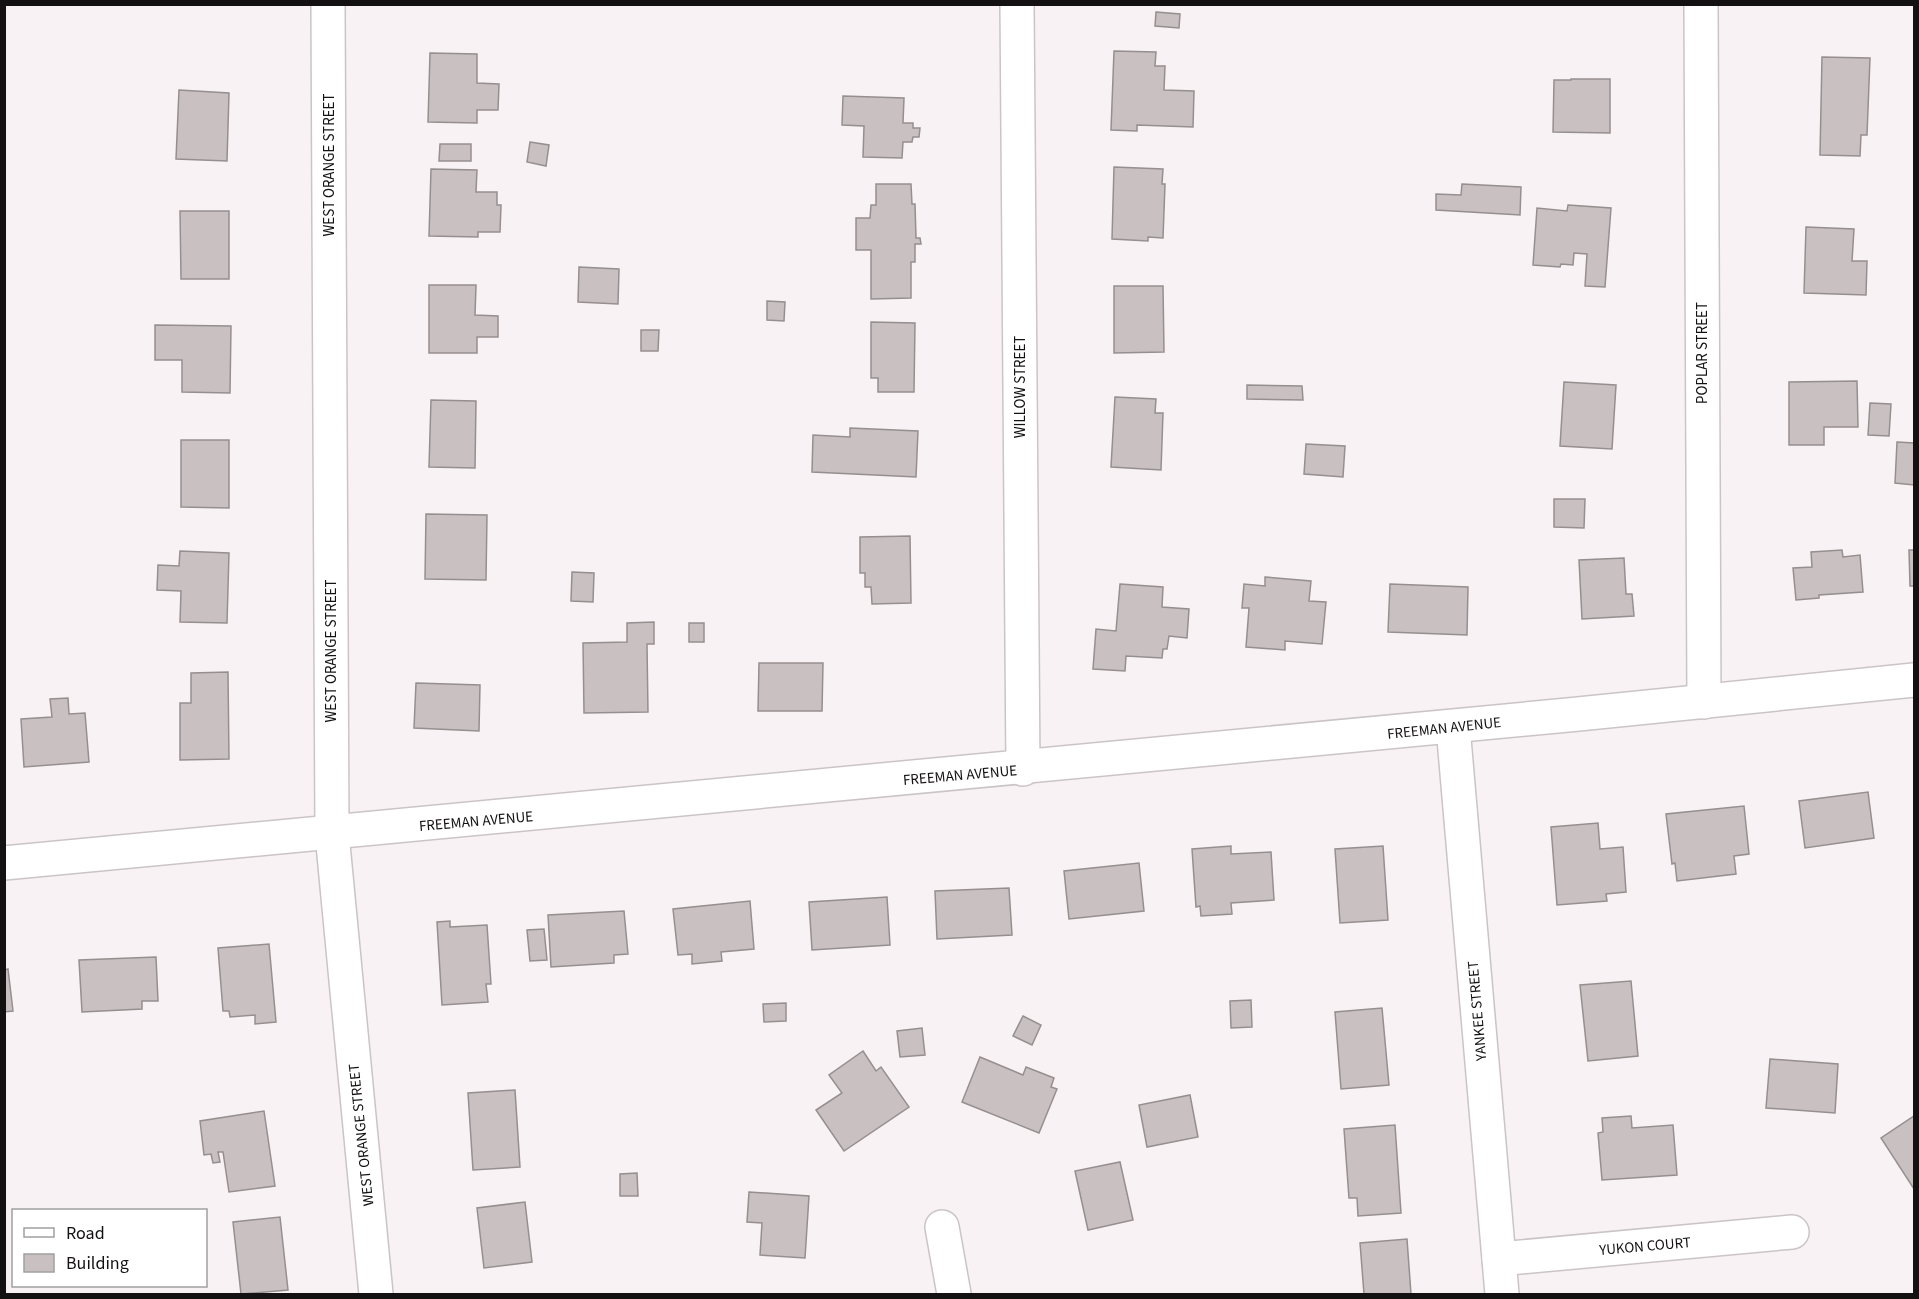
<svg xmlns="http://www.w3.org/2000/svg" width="1919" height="1299" font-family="'Source Sans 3',sans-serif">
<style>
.building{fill:#c9c1c1;stroke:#968f8f;stroke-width:1.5}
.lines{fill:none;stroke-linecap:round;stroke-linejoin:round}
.street-casing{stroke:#cbc4c7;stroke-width:36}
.street{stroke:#fff;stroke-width:33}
.labels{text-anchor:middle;stroke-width:4.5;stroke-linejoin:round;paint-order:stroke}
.street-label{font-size:15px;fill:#141112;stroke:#fff}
</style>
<rect width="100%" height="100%" fill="#f9f2f5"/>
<g class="building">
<path d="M1156 12 1180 14 1179 28 1155 26Z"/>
<path d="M1114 51 1156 52 1155 66H1165L1164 90 1194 91 1193 127 1137 125V131L1111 130Z"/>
<path d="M430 53 477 54V83L499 84 498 110H477V123L428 122Z"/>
<path d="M1822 57 1870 58 1867 135H1861L1860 156 1820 155Z"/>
<path d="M1571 79H1610V133L1553 132 1554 80H1571Z"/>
<path d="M179 90 229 93 227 161 176 159Z"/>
<path d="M843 96 904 98 903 123H913V128H920L919 137H913L912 142H903L902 158 863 157 864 126 842 125Z"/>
<path d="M530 142 549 145 546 166 527 162Z"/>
<path d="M440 144H471V161H439Z"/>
<path d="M1114 167 1163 169 1162 184H1165L1163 238 1148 237V241L1112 239Z"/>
<path d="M431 169 477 170 476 192H497V205H501L500 232H478V237L429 236Z"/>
<path d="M876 184H911L912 204H915L916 238H920L921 244H915V262H911V298L871 299V250H856V218H870L871 205H876Z"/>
<path d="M1462 184 1521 187 1520 215 1436 210V194L1461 195Z"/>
<path d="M1568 205 1611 208 1605 287 1585 286 1587 254 1574 253 1573 265 1561 264 1560 267 1533 265 1537 208 1567 211Z"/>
<path d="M180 211H229V279H181Z"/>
<path d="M1806 227 1854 229 1852 261H1867L1866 295 1804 293Z"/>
<path d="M579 267 619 269 618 304 578 302Z"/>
<path d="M429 285H476L475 315 498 316V337H477V353H429Z"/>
<path d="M1114 286H1163L1164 352 1114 353Z"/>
<path d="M767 301 785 302 784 321 767 320Z"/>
<path d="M871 322 915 323 914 392H878V378H871Z"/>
<path d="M155 325 231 326 230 393 182 392V360H155Z"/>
<path d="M641 330H659L658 351H641Z"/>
<path d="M1857 381 1858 427H1824V445H1789V382Z"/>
<path d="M1564 382 1616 385 1612 449 1560 446Z"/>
<path d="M1247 385 1302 386 1303 400 1247 399Z"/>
<path d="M1115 397 1156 399 1155 413H1163L1161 470 1111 467Z"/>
<path d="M431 400 476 401 475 468 429 467Z"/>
<path d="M1870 403 1891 404 1889 436 1868 435Z"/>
<path d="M850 428 918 431 916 477 812 472 813 435 850 437Z"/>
<path d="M181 440H229V508L181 507Z"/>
<path d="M1897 442 1914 443V485L1895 483Z"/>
<path d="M1306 444 1345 446 1343 477 1304 474Z"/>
<path d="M1554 499H1585L1584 528 1554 527Z"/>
<path d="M426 514 487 515 486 580 425 579Z"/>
<path d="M910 536 911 603 872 604 871 587H865V573H860V537Z"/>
<path d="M1842 550 1843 557 1860 555 1863 592 1819 595V598L1796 600 1793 568 1812 567 1811 552Z"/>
<path d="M1909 550H1914V586H1910Z"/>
<path d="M180 551 229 553 227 623 180 622 181 591 157 590 158 565 179 566Z"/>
<path d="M1624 558 1626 594H1632L1634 616 1582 619 1579 560Z"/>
<path d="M572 572 594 573 593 602 571 601Z"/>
<path d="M1265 577 1311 581 1309 601 1326 602 1322 644 1285 641V650L1246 647 1249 608H1242L1244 584 1265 586Z"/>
<path d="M1120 584 1163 587 1162 607 1189 609 1187 638 1169 636 1167 649H1163L1162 658 1126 656 1125 671 1093 669 1096 629 1116 631Z"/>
<path d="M1390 584 1468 587 1467 635 1388 632Z"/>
<path d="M654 622V644H647L648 712 584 713 583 643 627 642V623Z"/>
<rect x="689" y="623" width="15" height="19"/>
<path d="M759 663H823L822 711H758Z"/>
<path d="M228 672 229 759 180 760V703H191V673Z"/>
<path d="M416 683 480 685 479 731 414 728Z"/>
<path d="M68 698 69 714 85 713 89 762 24 767 21 719 52 717 50 699Z"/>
<path d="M1868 792 1874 838 1805 848 1799 801Z"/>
<path d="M1744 806 1749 854 1734 856 1736 874 1677 881 1675 863 1672 864 1666 814Z"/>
<path d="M1598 823 1600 849 1623 847 1626 892 1606 894 1607 901 1557 905 1551 827Z"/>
<path d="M1231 846V854L1271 852 1274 900 1231 903 1232 914 1201 916 1200 906 1196 907 1192 849Z"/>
<path d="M1383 846 1388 920 1340 923 1335 849Z"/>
<path d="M1139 863 1144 911 1069 919 1064 871Z"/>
<path d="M1009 888 1012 935 937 939 935 891Z"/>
<path d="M887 897 890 945 812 950 809 902Z"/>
<path d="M750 901 754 949 721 952 722 961 692 964V954L678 955 673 909Z"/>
<path d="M624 911 628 954 614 955V963L551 967 548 915Z"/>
<path d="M450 921V927L487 925 491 984H486L488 1002 442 1005 437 922Z"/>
<path d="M544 929 547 960 530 961 527 930Z"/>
<path d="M269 944 276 1022 255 1024V1015L230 1017 229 1011H223L218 948Z"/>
<path d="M156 957 158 1001H142V1009L82 1012 79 960Z"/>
<path d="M8 969 13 1011 4 1012V970Z"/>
<path d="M1631 981 1638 1056 1588 1061 1580 985Z"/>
<path d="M1251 1000 1252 1027 1231 1028 1230 1001Z"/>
<path d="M786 1003V1021L764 1022 763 1004Z"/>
<path d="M1382 1008 1389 1085 1341 1089 1335 1012Z"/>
<path d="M1023 1016 1041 1025 1032 1045 1013 1036Z"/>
<path d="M922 1028 925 1055 900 1057 897 1031Z"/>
<path d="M863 1051 876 1071 881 1067 909 1107 844 1151 816 1110 842 1093 829 1075Z"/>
<path d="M980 1057 1023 1075 1026 1067 1054 1078 1051 1087 1057 1089 1039 1133 962 1102Z"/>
<path d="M1770 1059 1838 1064 1835 1113 1766 1108Z"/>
<path d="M515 1090 520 1167 473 1170 468 1093Z"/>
<path d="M1190 1095 1198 1137 1147 1147 1139 1105Z"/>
<path d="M264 1111 275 1186 229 1192 223 1152H218L220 1162 213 1163 211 1154 204 1155 200 1121Z"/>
<path d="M1631 1116 1632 1128 1673 1125 1677 1175 1602 1180 1598 1133 1603 1132 1602 1118Z"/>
<path d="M1914 1116V1189L1881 1138Z"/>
<path d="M1395 1125 1401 1213 1358 1216 1357 1198H1349L1344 1129Z"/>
<path d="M1120 1162 1133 1220 1088 1230 1075 1171Z"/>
<path d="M637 1173 638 1196H620V1174Z"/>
<path d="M749 1192 809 1196 805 1258 760 1255 762 1223 747 1222Z"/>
<path d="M525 1202 532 1262 484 1268 477 1208Z"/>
<path d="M280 1217 288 1290 241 1294 233 1222Z"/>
<path d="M1407 1239 1411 1294H1364L1360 1243Z"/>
</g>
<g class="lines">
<defs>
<g id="street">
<path d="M328 4 332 834 376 1294"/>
<path d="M1017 4 1023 769"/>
<path d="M1701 4 1704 702"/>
<path d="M1453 727 1502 1294"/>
<path d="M4 863C642 807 1278 745 1914 680"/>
<path d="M942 1227 954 1294"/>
<path d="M1499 1259 1792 1232"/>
</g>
</defs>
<use href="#street" class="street-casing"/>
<use href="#street" class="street"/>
</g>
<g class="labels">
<g class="street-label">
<text transform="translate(329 165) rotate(-90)" y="5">WEST ORANGE STREET</text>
<text transform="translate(1702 353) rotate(-90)" y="5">POPLAR STREET</text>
<text transform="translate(1020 387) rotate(-90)" y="5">WILLOW STREET</text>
<text transform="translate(331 651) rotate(-90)" y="5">WEST ORANGE STREET</text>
<text transform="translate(1444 728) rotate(-6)" y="5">FREEMAN AVENUE</text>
<text transform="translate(960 775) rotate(-5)" y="5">FREEMAN AVENUE</text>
<text transform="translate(476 821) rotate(-5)" y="5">FREEMAN AVENUE</text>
<text transform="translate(1477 1011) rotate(-95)" y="5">YANKEE STREET</text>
<text transform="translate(361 1135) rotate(-96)" y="5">WEST ORANGE STREET</text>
<text transform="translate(1645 1246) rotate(-5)" y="5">YUKON COURT</text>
</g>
</g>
<rect width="1919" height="1299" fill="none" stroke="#141112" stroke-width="12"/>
<rect x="12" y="1209" width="195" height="78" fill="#ffffff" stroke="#a1a0a0" stroke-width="1.5"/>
<rect x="24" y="1228" width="30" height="9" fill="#ffffff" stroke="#a1a0a0" stroke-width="1.5"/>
<text x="66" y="1239" font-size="18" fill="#141112">Road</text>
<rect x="24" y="1254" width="30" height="18" fill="#c9c1c1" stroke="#a1a0a0" stroke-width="1.5"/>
<text x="66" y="1269" font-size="18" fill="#141112">Building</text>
</svg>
